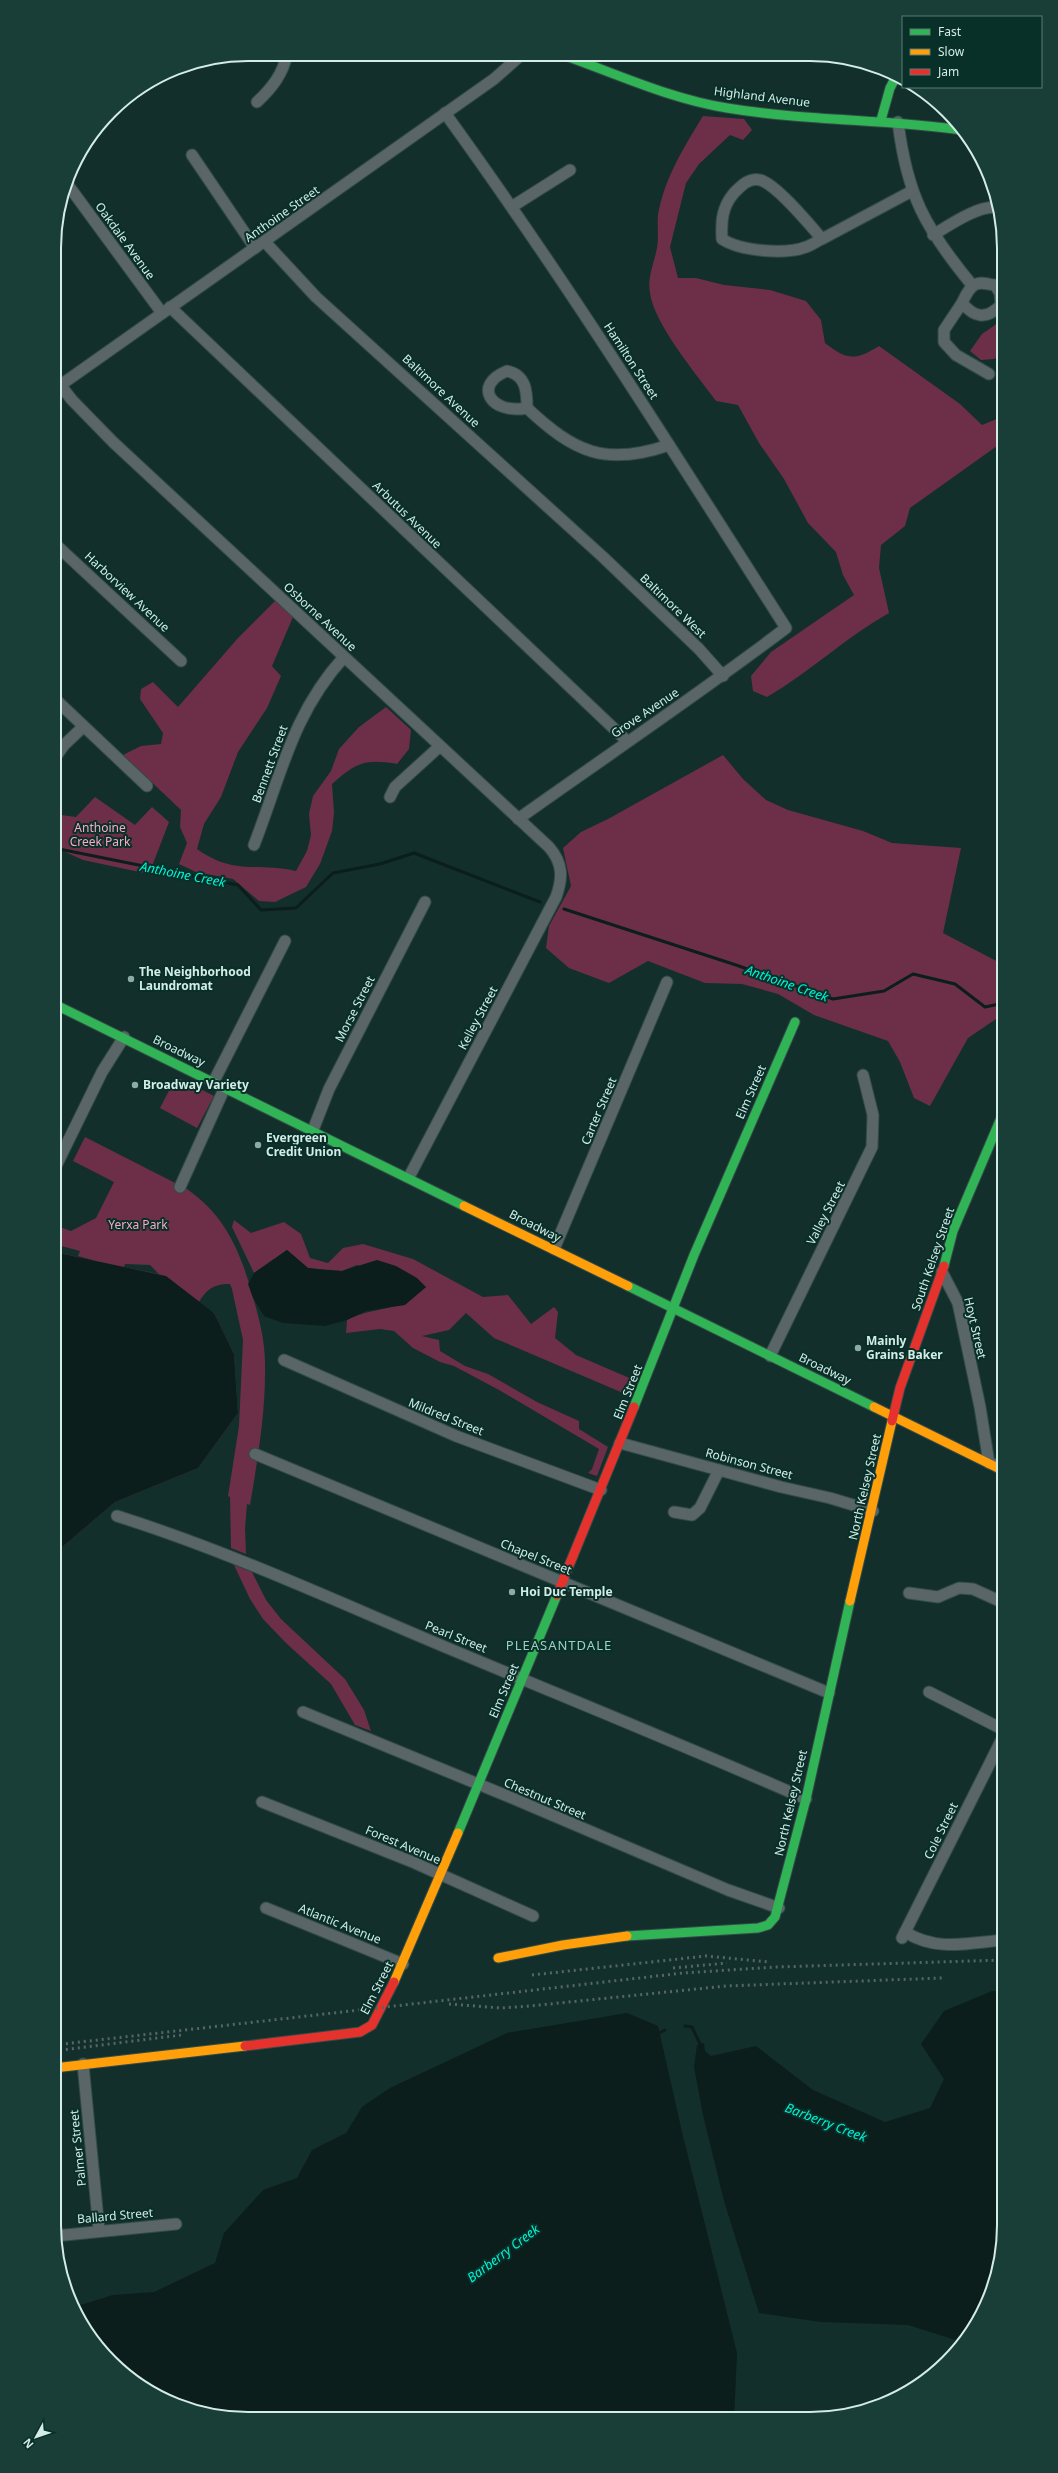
<svg xmlns="http://www.w3.org/2000/svg" width="1058" height="2473" font-family="'Noto Sans',sans-serif">
<style>
.green{fill:#6c2f47;fill-rule:evenodd}
.water{fill:#0b1e1b}
.lines{fill:none;stroke-linecap:round;stroke-linejoin:round}
.stream{stroke:#0b1e1b;stroke-width:3}
.street-casing{stroke:#334b47;stroke-width:13}
.fast-casing{stroke:#334b47;stroke-width:11}
.slow-casing{stroke:#334b47;stroke-width:11}
.jam-casing{stroke:#334b47;stroke-width:11}
.street{stroke:#596567;stroke-width:11}
.fast{stroke:#30b455;stroke-width:9}
.slow{stroke:#ff9f0a;stroke-width:9}
.jam{stroke:#e5322d;stroke-width:9}
.rail{stroke:#566665;stroke-width:3;stroke-dasharray:2 4;stroke-linecap:butt}
.poi-dot{fill:#8faaa5;stroke:#092f29;stroke-width:1.5}
.labels{text-anchor:middle;stroke-width:4;stroke-linejoin:round;paint-order:stroke}
.street-label{font-size:12px;fill:#d3ece6;stroke:#092f29}
.park-label{font-size:12px;fill:#f8abc2;stroke:#092f29}
.poi-label{font-size:12px;font-weight:bold;fill:#d3ece6;stroke:#092f29;text-anchor:start}
.water-label{font-size:13px;font-style:italic;fill:#00f3d6;stroke:#092f29}
.neighbourhood-label{font-size:13px;letter-spacing:1px;fill:#9ecfc4;stroke:#092f29}
.rim{fill:none;stroke:#d3ece6;stroke-width:2}
</style>
<rect width="100%" height="100%" fill="#122f2b"/>
<g class="green">
<path d="M703 116 744 119 752 130 743 140 730 135 699 164 686 183 670 247 678 278H696L724 285 770 290 806 301 821 320 825 343C847 360 855 361 879 346L960 404 982 425 1004 416V441L910 508 905 526 881 545 879 568 889 613C846 637 810 672 767 697L753 691 751 676 771 652 854 595 843 575 836 552 808 523 784 479 759 443 738 405 716 401C697 375 654 324 650 293 647 278 654 263 657 248 659 237 657 226 658 215 664 179 684 147 703 116Z"/>
<path d="M998 323 1004 325V352L994 359 981 360 970 351 982 334Z"/>
<path d="M275 601 293 617 272 666 281 676 267 708 238 752 221 797 204 824 197 849C235 876 256 862 296 871L307 851 311 835 309 814 313 796 331 771 339 749 359 727 386 707 411 730 409 749 397 764C365 758 356 763 332 784L334 813 332 831 320 864 306 887 275 902 259 901 233 879 196 872 179 864 187 843 180 827 181 810 123 755 141 746 161 744 163 733 140 699 141 689 153 682 178 707 238 638Z"/>
<path d="M723 755 743 779 766 800 788 810 863 831 892 843 961 848 943 933 1004 965V1016L999 1017 968 1038 930 1106 914 1098 900 1062 888 1041 814 1015 778 994 742 984 705 983 648 961 609 983 569 968 546 948 549 926 571 886 563 848 581 832 608 819Z"/>
<path d="M95 797 135 825 152 807 169 822 149 874 83 860 54 847V814L76 817Z"/>
<path d="M176 1077 214 1096 197 1128 160 1108Z"/>
<path d="M85 1137 187 1189C226 1216 241 1253 253 1297 259 1318 265 1341 265 1363 266 1410 258 1458 250 1505L247 1504 245 1528 246 1554 231 1548 230 1497 228 1496 239 1426 243 1340 232 1289 230 1284C216 1283 206 1289 199 1302L214 1313 234 1354 238 1413 198 1468 115 1502 54 1554V1252L97 1261 78 1256 80 1251 54 1244V1225L71 1231 96 1218 114 1182 73 1161ZM125 1264 150 1265 159 1274 124 1267Z"/>
<path d="M234 1220 251 1233 284 1222 301 1234 310 1258 328 1263 343 1248 363 1244 413 1259 483 1297 508 1295 531 1324 554 1307 558 1312 555 1338 576 1355 634 1380 630 1396 494 1338 466 1313 449 1330 422 1336 439 1340 440 1351 465 1366 488 1374 537 1402 579 1421V1429L608 1447 597 1476 588 1473 592 1469 599 1449 499 1390 454 1366 440 1362 413 1348 394 1331 380 1329 346 1333 347 1320C364 1312 370 1312 387 1308 400 1305 415 1296 426 1287L357 1265 342 1271 308 1268 287 1250 254 1273 232 1227Z"/>
<path d="M234 1565 252 1572 266 1600 281 1619 345 1679 364 1710 371 1731 355 1725 331 1684 286 1643 263 1619 250 1599Z"/>
</g>
<g class="water">
<path d="M287 1250 308 1268 326 1270 342 1271 377 1260 396 1266 417 1278 426 1287 405 1305 366 1311 347 1320 325 1326 283 1323 264 1316 253 1298 248 1284 254 1273Z"/>
<path d="M54 1252 166 1276 214 1313 234 1354 238 1413 198 1468 115 1502 54 1554Z"/>
<path d="M992 1991H1004V2237L989 2299 962 2342 908 2325 821 2322 759 2313 724 2201 703 2115 694 2067 697 2045 704 2043 705 2051 711 2056 756 2046 813 2090 885 2122 930 2108 944 2079 921 2044 944 2011Z"/>
<path d="M627 2013 658 2026 683 2136 737 2353 734 2419 211 2415C195 2410 176 2406 161 2398 125 2378 90 2346 74 2307L113 2295 154 2292 215 2263 224 2233 263 2190 297 2178 312 2150 346 2133 362 2107 390 2088 507 2033Z"/>
</g>
<g class="lines">
<g class="stream">
<path d="M54 848 238 885 261 910 296 908 333 873 380 864 414 853 540 902"/>
<path d="M564 909 736 965 833 999 884 991 913 974 955 984 985 1007 1004 1003"/>
<path d="M685 2026 692 2027 701 2046"/>
<path d="M657 2034 665 2030"/>
</g>
<defs>
<g id="street">
<path d="M257 102C272 88 283 74 287 54"/>
<path d="M445 113C566 280 675 454 786 628 699 694 608 755 518 819"/>
<path d="M898 122C907 195 925 228 972 285"/>
<path d="M192 155 255 248"/>
<path d="M68 185 162 313"/>
<path d="M513 206 570 170"/>
<path d="M933 235C948 226 981 203 999 208"/>
<path d="M822 239C817 241 812 245 806 247 785 255 740 251 722 239 721 221 722 207 734 193 741 186 749 177 760 180 776 184 810 225 822 239L912 191"/>
<path d="M265 242 316 297 603 557 699 649 723 676"/>
<path d="M995 285 1000 293 1001 305C986 320 975 318 962 303 974 276 980 283 1004 287"/>
<path d="M962 303 944 330V342L956 355 989 374"/>
<path d="M170 307 627 741"/>
<path d="M507 371C526 375 527 391 527 408 491 415 472 385 507 371Z"/>
<path d="M54 377 72 400 113 442 549 847C563 863 563 878 556 897L409 1177"/>
<path d="M55 389 494 79 520 56"/>
<path d="M527 408C574 452 605 467 669 445"/>
<path d="M54 543 181 661"/>
<path d="M54 698 147 786"/>
<path d="M54 759 64 745 83 727"/>
<path d="M390 797 395 787 439 747"/>
<path d="M254 845C281 776 292 714 344 657"/>
<path d="M214 1081 285 941"/>
<path d="M313 1130 329 1089 425 902"/>
<path d="M54 1170 102 1072 124 1037"/>
<path d="M180 1187 225 1087"/>
<path d="M554 1249 667 982"/>
<path d="M942 1272 958 1303 980 1407 989 1463 993 1464"/>
<path d="M770 1356 872 1147 873 1115 863 1075"/>
<path d="M284 1360 456 1436 601 1490"/>
<path d="M620 1443 781 1487 830 1498 873 1511"/>
<path d="M255 1454 829 1693"/>
<path d="M674 1512 692 1515 700 1508 719 1470"/>
<path d="M117 1516C231 1552 340 1603 450 1649 569 1699 688 1747 806 1799"/>
<path d="M909 1593 938 1597 959 1588 973 1589 1004 1603"/>
<path d="M929 1692 1004 1730"/>
<path d="M303 1712 512 1798 728 1890 779 1908"/>
<path d="M262 1802 415 1863 533 1916"/>
<path d="M266 1908 403 1964"/>
<path d="M905 1932C937 1952 968 1943 1004 1940"/>
<path d="M902 1938 1004 1735"/>
<path d="M83 2064 99 2230"/>
<path d="M55 2236 176 2224"/>
</g>
<g id="fast">
<path d="M566 56C619 75 671 99 727 108 805 121 884 119 962 130"/>
<path d="M881 120 890 88 897 75"/>
<path d="M54 1004 464 1206"/>
<path d="M944 1266 953 1231 1004 1111"/>
<path d="M628 1286 874 1407"/>
<path d="M634 1407 694 1255 795 1022"/>
<path d="M458 1833 557 1595"/>
<path d="M627 1936 758 1928 768 1925 775 1917 806 1799 850 1601"/>
</g>
<g id="slow">
<path d="M464 1206 628 1286"/>
<path d="M874 1407 1004 1471"/>
<path d="M850 1601 892 1421"/>
<path d="M498 1958 563 1945 627 1936"/>
<path d="M394 1982 458 1833"/>
<path d="M54 2068 245 2046"/>
</g>
<g id="jam">
<path d="M892 1421 900 1388 944 1266"/>
<path d="M557 1595 634 1407"/>
<path d="M245 2046 360 2032 372 2025 394 1982"/>
</g>
</defs>
<use href="#street" class="street-casing"/>
<use href="#fast" class="fast-casing"/>
<use href="#slow" class="slow-casing"/>
<use href="#jam" class="jam-casing"/>
<use href="#street" class="street"/>
<use href="#fast" class="fast"/>
<use href="#slow" class="slow"/>
<use href="#jam" class="jam"/>
<g class="rail">
<path d="M673 1968 727 1963"/>
<path d="M532 1975 706 1956 769 1962"/>
<path d="M449 2004 501 2008 530 2006 726 1986 942 1978"/>
<path d="M54 2045 683 1973 776 1967 1004 1960"/>
<path d="M54 2051 182 2035"/>
</g>
</g>
<g class="poi-dot">
<circle cx="131" cy="979" r="4"/>
<circle cx="135" cy="1085" r="4"/>
<circle cx="258" cy="1145" r="4"/>
<circle cx="858" cy="1348" r="4"/>
<circle cx="512" cy="1592" r="4"/>
</g>
<g class="labels">
<g class="street-label">
<text transform="translate(762 97) rotate(7)" y="4">Highland Avenue</text>
<text transform="translate(282 214) rotate(-35)" y="4">Anthoine Street</text>
<text transform="translate(125 241) rotate(54)" y="4">Oakdale Avenue</text>
<text transform="translate(631 361) rotate(57)" y="4">Hamilton Street</text>
<text transform="translate(441 391) rotate(43)" y="4">Baltimore Avenue</text>
<text transform="translate(407 515) rotate(44)" y="4">Arbutus Avenue</text>
<text transform="translate(127 592) rotate(43)" y="4">Harborview Avenue</text>
<text transform="translate(673 606) rotate(44)" y="4">Baltimore West</text>
<text transform="translate(320 617) rotate(43)" y="4">Osborne Avenue</text>
<text transform="translate(645 713) rotate(-34)" y="4">Grove Avenue</text>
<text transform="translate(270 764) rotate(-70)" y="4">Bennett Street</text>
<text transform="translate(355 1009) rotate(-63)" y="4">Morse Street</text>
<text transform="translate(478 1018) rotate(-62)" y="4">Kelley Street</text>
<text transform="translate(179 1051) rotate(26)" y="4">Broadway</text>
<text transform="translate(751 1092) rotate(-66)" y="4">Elm Street</text>
<text transform="translate(599 1111) rotate(-67)" y="4">Carter Street</text>
<text transform="translate(826 1213) rotate(-63)" y="4">Valley Street</text>
<text transform="translate(535 1226) rotate(27)" y="4">Broadway</text>
<text transform="translate(933 1259) rotate(-71)" y="4">South Kelsey Street</text>
<text transform="translate(975 1328) rotate(77)" y="4">Hoyt Street</text>
<text transform="translate(825 1369) rotate(26)" y="4">Broadway</text>
<text transform="translate(628 1392) rotate(-68)" y="4">Elm Street</text>
<text transform="translate(446 1417) rotate(22)" y="4">Mildred Street</text>
<text transform="translate(749 1464) rotate(15)" y="4">Robinson Street</text>
<text transform="translate(865 1487) rotate(-77)" y="4">North Kelsey Street</text>
<text transform="translate(536 1557) rotate(22)" y="4">Chapel Street</text>
<text transform="translate(456 1637) rotate(22)" y="4">Pearl Street</text>
<text transform="translate(504 1691) rotate(-67)" y="4">Elm Street</text>
<text transform="translate(545 1799) rotate(23)" y="4">Chestnut Street</text>
<text transform="translate(791 1803) rotate(-77)" y="4">North Kelsey Street</text>
<text transform="translate(941 1831) rotate(-64)" y="4">Cole Street</text>
<text transform="translate(403 1845) rotate(23)" y="4">Forest Avenue</text>
<text transform="translate(340 1924) rotate(22)" y="4">Atlantic Avenue</text>
<text transform="translate(377 1988) rotate(-63)" y="4">Elm Street</text>
<text transform="translate(78 2148) rotate(-96)" y="4">Palmer Street</text>
<text transform="translate(115 2216) rotate(-5)" y="4">Ballard Street</text>
</g>
<g class="park-label">
<text x="100" y="832">Anthoine<tspan x="100" dy="14">Creek Park</tspan></text>
<text x="138" y="1229">Yerxa Park</text>
</g>
<g class="poi-label">
<text x="139" y="976">The Neighborhood<tspan x="139" dy="14">Laundromat</tspan></text>
<text x="143" y="1089">Broadway Variety</text>
<text x="266" y="1142">Evergreen<tspan x="266" dy="14">Credit Union</tspan></text>
<text x="866" y="1345">Mainly<tspan x="866" dy="14">Grains Baker</tspan></text>
<text x="520" y="1596">Hoi Duc Temple</text>
</g>
<g class="water-label">
<text transform="translate(183 874) rotate(11)" y="5">Anthoine Creek</text>
<text transform="translate(787 983) rotate(19)" y="5">Anthoine Creek</text>
<text transform="translate(826 2122) rotate(21)" y="5">Barberry Creek</text>
<text transform="translate(503 2253) rotate(-37)" y="5">Barberry Creek</text>
</g>
<g class="neighbourhood-label">
<text x="559" y="1650">PLEASANTDALE</text>
</g>
</g>
<path d="M0 0H1058V2473H0ZM248 61H810A187 187 0 0 1 997 248V2225A187 187 0 0 1 810 2412H248A187 187 0 0 1 61 2225V248A187 187 0 0 1 248 61Z" fill="#193e38" fill-rule="evenodd"/>
<path class="rim" d="M248 61H810A187 187 0 0 1 997 248V2225A187 187 0 0 1 810 2412H248A187 187 0 0 1 61 2225V248A187 187 0 0 1 248 61Z"/>
<rect x="902" y="16" width="140" height="72" fill="#092f29" stroke="#5a7b75"/>
<rect x="910" y="29" width="20" height="6" fill="#30b455" stroke="#5a7b75"/>
<text x="938" y="36" font-size="12" fill="#d3ece6">Fast</text>
<rect x="910" y="49" width="20" height="6" fill="#ff9f0a" stroke="#5a7b75"/>
<text x="938" y="56" font-size="12" fill="#d3ece6">Slow</text>
<rect x="910" y="69" width="20" height="6" fill="#e5322d" stroke="#5a7b75"/>
<text x="938" y="76" font-size="12" fill="#d3ece6">Jam</text>
<g transform="translate(36 2437) rotate(230)" stroke="#092f29" stroke-width="3" paint-order="stroke">
<path d="M0-3L7 15L0 10L-7 15Z" fill="#d3ece6"/>
<text y="-6" font-size="11" font-weight="bold" text-anchor="middle" fill="#d3ece6">N</text>
</g>
</svg>
